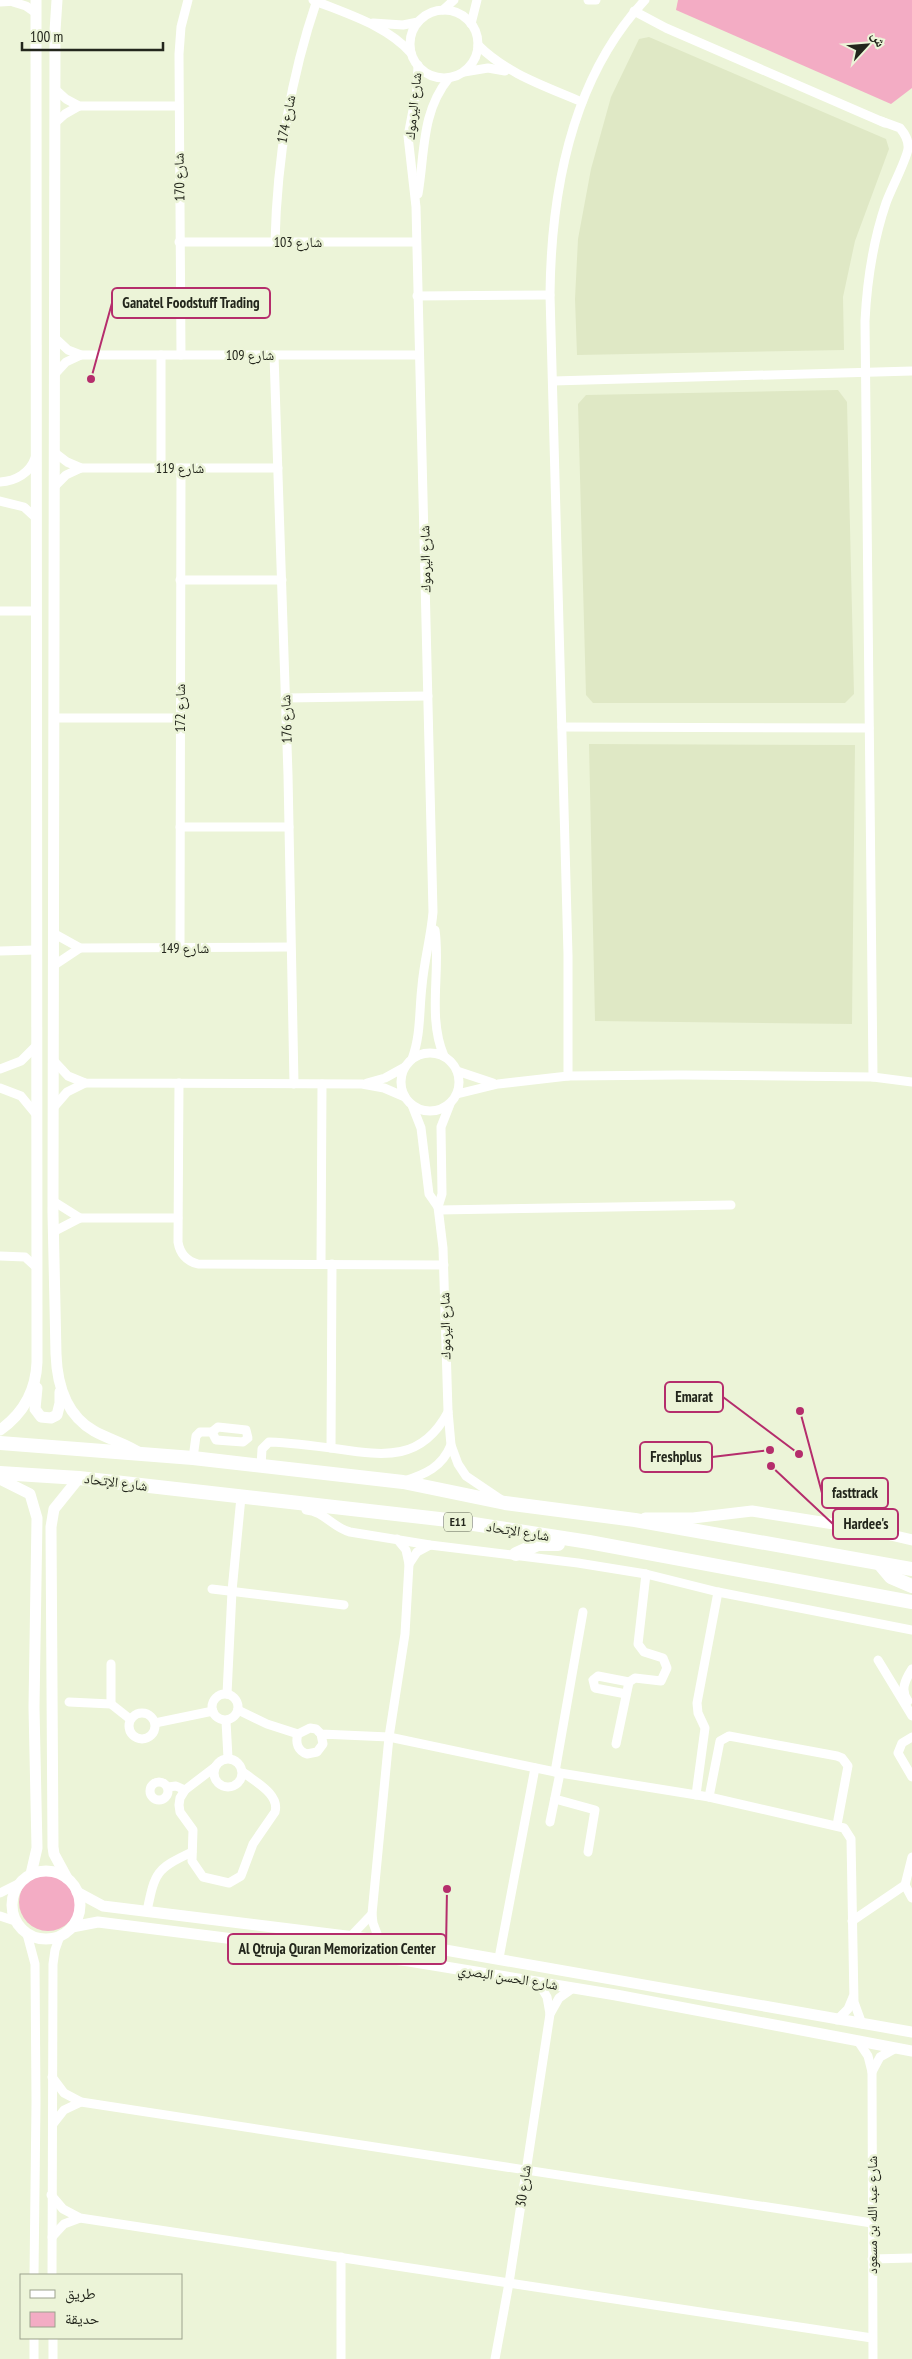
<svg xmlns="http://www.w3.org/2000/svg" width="912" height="2359" font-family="'PT Sans Narrow','Noto Naskh Arabic',sans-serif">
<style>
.built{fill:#dfe8c5}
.green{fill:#f3acc4}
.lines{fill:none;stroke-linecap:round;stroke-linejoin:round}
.minor{stroke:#fff;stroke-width:9}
.major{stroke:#fff;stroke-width:11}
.highway{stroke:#fff;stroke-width:14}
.labels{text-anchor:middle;stroke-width:5;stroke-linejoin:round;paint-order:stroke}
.shield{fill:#ecf4d8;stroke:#5f6454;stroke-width:1}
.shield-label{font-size:12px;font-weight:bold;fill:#23261c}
.street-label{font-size:14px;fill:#23261c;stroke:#ecf4d8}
.leader{fill:none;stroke:#b52d6c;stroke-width:2}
.callout-dot{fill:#b52d6c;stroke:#ecf4d8;stroke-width:2}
.callout{fill:#ecf4d8;stroke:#b52d6c;stroke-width:2}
.callout-label{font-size:15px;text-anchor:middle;font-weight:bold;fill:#23261c}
</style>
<rect width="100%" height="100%" fill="#ecf4d8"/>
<g class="built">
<path d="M649 37 886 139 889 149 855 241 843 297 844 350 577 355 575 299 578 239 591 169 611 97 639 39Z"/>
<path d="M838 390 847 402 854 694 845 703H593L586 695 578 404 586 395Z"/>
<path d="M589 744 855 745 852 1024 595 1021Z"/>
</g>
<g class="green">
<path d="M678 0H912V88L891 104 676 10Z"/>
<circle cx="48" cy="1902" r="29"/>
</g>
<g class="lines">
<g class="minor">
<path d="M313 0C347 14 386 25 411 53"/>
<path d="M588 0H596"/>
<path d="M0 2 17 1"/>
<path d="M13 2 26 6 36 13"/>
<path d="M443 10 454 0"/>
<circle cx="444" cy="44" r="34"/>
<path d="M634 11 666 28 885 123"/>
<path d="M373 23 403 25 418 22"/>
<path d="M471 24 477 0"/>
<path d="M478 45C507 74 545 86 582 102"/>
<path d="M464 72 488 68 505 71"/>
<path d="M55 89 66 99 79 106H179"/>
<path d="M55 123 65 114 79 106"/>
<path d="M418 194C425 153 421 112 449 78"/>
<path d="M179 242H416"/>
<path d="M275 242C277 159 290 79 317 0"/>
<path d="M417 296 550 295"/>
<path d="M54 337 68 350 81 355H419"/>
<path d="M181 355 179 54 181 27 188 0"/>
<path d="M274 355 288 775 294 1084"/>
<path d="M54 375 66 362 81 355"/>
<path d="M553 381 912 371"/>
<path d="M54 452 67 462 81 468H278"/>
<path d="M161 468V355"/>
<path d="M0 482C16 481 30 473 35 458"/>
<path d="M54 487 66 475 81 468"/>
<path d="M0 501 24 507 36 518"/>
<path d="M180 580H282"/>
<path d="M0 611H36"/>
<path d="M285 698 428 696"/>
<path d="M54 718H180"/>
<path d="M562 727 869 728"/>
<path d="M180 827H289"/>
<path d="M435 930C441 971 427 1017 444 1056"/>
<path d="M53 933 80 948 290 947"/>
<path d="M180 948 181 468"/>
<path d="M0 951 35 950"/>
<path d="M53 966 80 948"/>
<circle cx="430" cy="1082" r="29"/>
<path d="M412 1059C421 1035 419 1011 422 986 424 961 431 937 433 912L416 207 408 136 417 89 418 65"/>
<path d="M54 1061 68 1076 85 1083 362 1084 384 1088 405 1097"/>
<path d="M0 1069 21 1061 35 1047"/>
<path d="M457 1071 493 1083"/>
<path d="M568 1076V955L550 295C551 190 571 79 645 0"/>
<path d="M873 1077 865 321C867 281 873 241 886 203 891 189 906 161 908 149 909 140 905 134 900 128L881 121"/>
<path d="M179 1083 178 1242C180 1254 186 1261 198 1264L444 1265"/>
<path d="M367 1083 385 1078 405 1067"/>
<path d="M0 1088 21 1096 35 1113"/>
<path d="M457 1094 498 1084 568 1076 681 1075 873 1077 912 1082"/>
<path d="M450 1104 441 1127 442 1194 438 1207 443 1248 448 1411 451 1445 458 1464 466 1476 503 1501"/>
<path d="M412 1105 421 1128 429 1194 438 1207"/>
<path d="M54 1107 67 1092 85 1083"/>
<path d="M53 1201 80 1218"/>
<path d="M439 1210 731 1205"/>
<path d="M53 1232 80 1218H178"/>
<path d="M0 1256 25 1257 36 1267"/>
<path d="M321 1264 322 1084"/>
<path d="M218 1427 246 1430 248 1438 243 1442 216 1440 212 1432Z"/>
<path d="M331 1448 332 1264"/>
<path d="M193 1458 196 1436 200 1432H212"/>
<path d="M261 1466 262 1449 269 1442C292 1443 316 1446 338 1449 385 1456 422 1461 448 1412"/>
<path d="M404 1481C426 1474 442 1467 451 1445"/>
<path d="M306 1510C324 1511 333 1528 350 1532L430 1545 578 1563 646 1574 718 1592 912 1630"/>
<path d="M409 1564 417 1552 430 1545"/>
<path d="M212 1589 344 1605"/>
<path d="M878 1660 912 1716"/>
<circle cx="225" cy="1707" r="13"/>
<path d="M227 1694 232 1591 241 1497"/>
<path d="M626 1694 595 1688 593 1680 598 1676 629 1682"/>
<path d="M908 1701C900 1690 905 1680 912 1669"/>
<path d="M69 1702 111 1704 130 1719"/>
<path d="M111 1704V1664"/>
<path d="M238 1710 267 1724 298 1734"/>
<circle cx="142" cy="1726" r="13"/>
<path d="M226 1721 228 1758"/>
<path d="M155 1723 213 1711"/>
<path d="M321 1734 323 1744 317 1752 307 1754C298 1751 295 1743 298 1734L310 1728 316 1729 321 1734 389 1737 560 1773 709 1797 844 1828 851 1839 854 2002 862 2024"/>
<path d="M912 1737 902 1743 898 1753 912 1777"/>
<path d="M616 1744 629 1682 635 1678 661 1681 667 1668 663 1658 644 1652 638 1644 646 1574"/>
<circle cx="228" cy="1773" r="14"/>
<path d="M215 1767 185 1790 180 1798 179 1805 180 1812 193 1830 192 1861 203 1877 229 1883 241 1876 253 1844 275 1812C280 1794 255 1782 243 1772"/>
<path d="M555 1772 583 1612"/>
<circle cx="159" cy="1791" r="9"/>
<path d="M168 1787 176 1786 185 1790"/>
<path d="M696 1795 705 1728 698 1713 697 1703 718 1592"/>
<path d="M709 1797 720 1741 729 1736 837 1756 842 1758 848 1766 837 1825"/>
<path d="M555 1799 595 1810 588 1852"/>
<path d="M550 1822 560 1773"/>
<path d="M905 1885 912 1898"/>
<path d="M0 1893 20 1883"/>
<path d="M147 1911C155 1872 156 1869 192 1852"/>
<path d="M0 1916 15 1921"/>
<path d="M852 1921 905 1885 912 1857"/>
<path d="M27 1934 35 1964 36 2102 34 2275"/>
<path d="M351 1936 372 1914"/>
<path d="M379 1939 373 1923 372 1914 389 1737 405 1634 409 1564 406 1550 397 1539"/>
<path d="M499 1958 535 1768"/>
<path d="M538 1982 547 1997 550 2014"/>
<path d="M837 2020 848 2009 853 1997"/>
<path d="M858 2041 868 2056 872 2072 873 2359"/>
<path d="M872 2072 880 2057 896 2048"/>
<path d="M52 2077 64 2093 81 2102 872 2223"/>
<path d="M53 2124 64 2110 81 2102"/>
<path d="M51 2195 63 2209 80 2218 872 2338"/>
<path d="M52 2237 64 2224 80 2218"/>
<path d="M341 2257V2359"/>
<path d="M872 2259 912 2258"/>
<path d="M52 2275 53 1964 55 1950 60 1936"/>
<path d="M34 2338V2359"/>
<path d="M53 2338V2359"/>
<path d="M495 2359 509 2283 550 2014 559 1998 573 1988"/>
</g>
<g class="major">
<path d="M57 0 55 31 53 1213 56 1354C57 1384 66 1415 94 1431 110 1440 128 1444 143 1455"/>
<path d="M37 1388 35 1409 41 1417 51 1418 57 1415 60 1403V1392"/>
<path d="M0 1430C24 1413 36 1391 37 1362L36 0"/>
<path d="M0 1479 30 1494 37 1518 34 1707 37 1848 31 1874"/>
<path d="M645 1518H693L752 1511 865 1529 912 1540"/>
<circle cx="46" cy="1905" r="34"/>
<path d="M67 1878 54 1854 53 1847 51 1527 54 1509 79 1478"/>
<path d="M77 1892 103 1906 411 1944 912 2032"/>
<path d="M72 1927 98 1922 409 1961 616 1995 912 2051"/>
</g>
<g class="highway">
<path d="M0 1443 193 1458 403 1482 505 1503 635 1520 912 1569"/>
<path d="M0 1473 79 1478 448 1520 589 1542 912 1602"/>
<path d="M516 1554 538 1544H558"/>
<path d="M880 1564 891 1577 912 1586"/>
</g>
</g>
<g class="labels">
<rect class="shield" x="444" y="1512.5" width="28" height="19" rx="4"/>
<g class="shield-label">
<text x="458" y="1526">E11</text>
</g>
<g class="street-label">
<text transform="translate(413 106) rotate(-84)" y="5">شارع اليرموك</text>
<text transform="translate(286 119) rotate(-79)" y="5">شارع 174</text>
<text transform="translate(179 177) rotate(-91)" y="5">شارع 170</text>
<text x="298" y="247">شارع 103</text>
<text x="250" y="360">شارع 109</text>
<text x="180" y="473">شارع 119</text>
<text transform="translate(425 559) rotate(-91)" y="5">شارع اليرموك</text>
<text transform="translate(180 708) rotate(-90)" y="5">شارع 172</text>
<text transform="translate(286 719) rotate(-92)" y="5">شارع 176</text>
<text x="185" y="953">شارع 149</text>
<text transform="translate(445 1326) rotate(-91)" y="5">شارع اليرموك</text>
<text transform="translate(116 1482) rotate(7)" y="5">شارع الإتحاد</text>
<text transform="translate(518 1531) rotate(9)" y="5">شارع الإتحاد</text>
<text transform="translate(508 1977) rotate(9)" y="5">شارع الحسن البصري</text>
<text transform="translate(523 2186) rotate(-82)" y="5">شارع 30</text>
<text transform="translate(872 2215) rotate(-90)" y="5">شارع عبد الله بن مسعود</text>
</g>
</g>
<path class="leader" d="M91 379L112 303M799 1454L723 1397M770 1450L712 1457M800 1411L822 1493M771 1466L833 1524M447 1889L446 1949"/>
<g class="callout-dot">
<circle cx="91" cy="379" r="5"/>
<circle cx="799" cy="1454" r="5"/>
<circle cx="770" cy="1450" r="5"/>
<circle cx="800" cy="1411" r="5"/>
<circle cx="771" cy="1466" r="5"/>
<circle cx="447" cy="1889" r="5"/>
</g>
<g class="callout">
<rect x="112" y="288" width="158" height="30" rx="5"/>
<rect x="665" y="1382" width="58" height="30" rx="5"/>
<rect x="640" y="1442" width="72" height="30" rx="5"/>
<rect x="822" y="1478" width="66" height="30" rx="5"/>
<rect x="833" y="1509" width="65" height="30" rx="5"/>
<rect x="228" y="1934" width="218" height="30" rx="5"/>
</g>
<g class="callout-label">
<text x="191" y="308">Ganatel Foodstuff Trading</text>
<text x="694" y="1402">Emarat</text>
<text x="676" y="1462">Freshplus</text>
<text x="855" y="1498">fasttrack</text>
<text x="866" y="1529">Hardee's</text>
<text x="337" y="1954">Al Qtruja Quran Memorization Center</text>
</g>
<rect x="20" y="2274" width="162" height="65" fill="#ecf4d8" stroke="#9ca28d"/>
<rect x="30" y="2290" width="25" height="8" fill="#ffffff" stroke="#9ca28d"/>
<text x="65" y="2299" font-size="15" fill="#23261c">طريق</text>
<rect x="30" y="2312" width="25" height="15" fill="#f3acc4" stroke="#9ca28d"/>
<text x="65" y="2324" font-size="15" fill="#23261c">حديقة</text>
<g transform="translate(867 45) rotate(64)" stroke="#ecf4d8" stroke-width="4" paint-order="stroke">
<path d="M0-4L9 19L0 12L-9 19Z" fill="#23261c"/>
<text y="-8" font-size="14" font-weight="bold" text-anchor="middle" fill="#23261c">ش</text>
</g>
<path d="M22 42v8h141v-8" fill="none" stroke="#23261c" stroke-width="2.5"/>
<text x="30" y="42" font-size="15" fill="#23261c" stroke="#ecf4d8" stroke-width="4" paint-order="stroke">100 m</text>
</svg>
